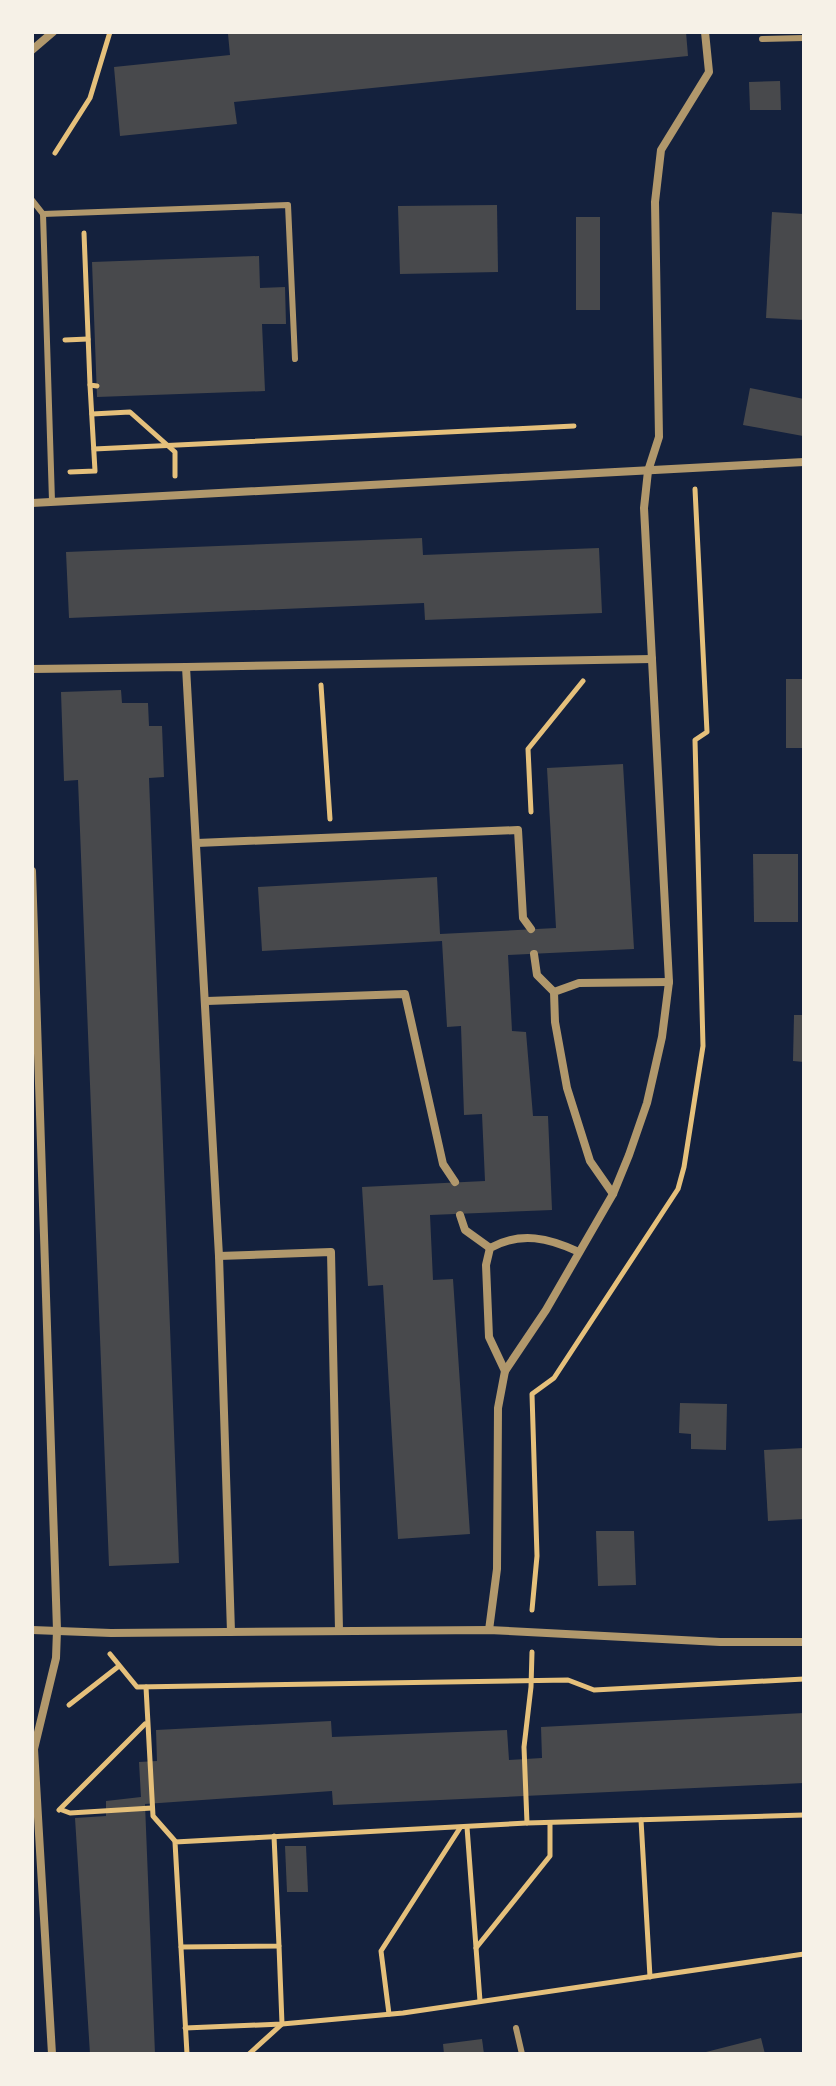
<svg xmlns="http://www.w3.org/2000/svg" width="836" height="2086" font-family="Signika,sans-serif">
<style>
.building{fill:#48494c}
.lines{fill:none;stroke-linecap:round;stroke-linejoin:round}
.path{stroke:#e5c07b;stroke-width:5}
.service{stroke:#b1986c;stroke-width:6}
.minor{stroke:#b1986c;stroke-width:8}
</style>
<rect width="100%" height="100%" fill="#14213d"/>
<g class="building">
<path d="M247 32H686L688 56 234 102 237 124 120 136 114 67 230 55 228 34Z"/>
<path d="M780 81 781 110H750L749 82Z"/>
<path d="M497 205 498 272 400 274 398 206Z"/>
<path d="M772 212 804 214V320L766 318Z"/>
<rect x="576" y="217" width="24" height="93"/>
<path d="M259 256 260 288 285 287 286 324H262L265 391 97 397 92 262Z"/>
<path d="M750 388 804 399 803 436 743 425Z"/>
<path d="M422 538 423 555 599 548 602 613 425 620 424 603 69 618 66 552Z"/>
<rect x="786" y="679" width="18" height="69"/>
<path d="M121 690 122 703H148L149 726H162L164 777 149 778 179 1563 109 1566 78 780 64 781 61 692Z"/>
<path d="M623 764 634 949 508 955 512 1031 526 1032 533 1116H548L552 1210 430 1215 433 1280 453 1279 470 1534 398 1539 383 1285 368 1286 362 1187 485 1181 482 1114 464 1115 461 1026 447 1027 442 941 262 951 258 887 437 877 440 934 556 928 547 768Z"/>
<path d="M753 854H798V922H754Z"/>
<path d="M794 1015H804V1062L793 1061Z"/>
<path d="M680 1403 727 1404 726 1450 691 1449V1434L679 1433Z"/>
<path d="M804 1448V1519L768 1521 764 1450Z"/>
<path d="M596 1531H634L636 1585 598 1586Z"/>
<path d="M804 1713V1783L333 1805 332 1791 145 1804 155 2054H90L75 1818 106 1816V1801L141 1797 139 1762 157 1761 156 1730 331 1721 332 1737 507 1730 509 1760 542 1758 541 1727Z"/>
<path d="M285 1846H306L308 1892H287Z"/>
<path d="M761 2038 765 2054H702V2053Z"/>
<path d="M482 2039 484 2054H444L443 2044Z"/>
</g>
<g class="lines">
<g class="path">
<path d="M55 153 90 98 110 32"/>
<path d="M84 233 90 385 97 386"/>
<path d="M65 340 88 339"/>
<path d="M92 414 130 412 175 452V476"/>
<path d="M94 449 574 426"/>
<path d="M70 472 95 471 90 385"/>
<path d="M321 685 330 819"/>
<path d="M531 812 528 749 583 681"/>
<path d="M532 1610 537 1556 532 1394 554 1378 678 1189 684 1167 703 1046 695 740 707 732 695 489"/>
<path d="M110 1654 137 1687 568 1680 594 1690 804 1679"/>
<path d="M146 1687 153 1816 175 1841"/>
<path d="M69 1705 119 1666"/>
<path d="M59 1810 145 1724"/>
<path d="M62 1810 70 1813 152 1808"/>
<path d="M641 1820 650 1977"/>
<path d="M527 1823 524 1747 531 1687 532 1652"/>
<path d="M467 1827 480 2001"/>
<path d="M181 1947 279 1946 274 1836"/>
<path d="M476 1948 550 1856V1823"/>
<path d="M389 2014 381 1951 460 1828"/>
<path d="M185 2028 282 2024 403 2013 804 1954"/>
<path d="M187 2054 175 1842 527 1823 804 1815"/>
<path d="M249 2054 282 2024 279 1946"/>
</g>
<g class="service">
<path d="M762 39 804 38"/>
<path d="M32 200 43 214 52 501"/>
<path d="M43 214 288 205 295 359"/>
<path d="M516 2028 522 2054"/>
</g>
<g class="minor">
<path d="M32 50 53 32"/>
<path d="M32 503 804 462"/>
<path d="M186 667 652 659"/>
<path d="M32 669 186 667 219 1256 231 1632"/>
<path d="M197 843 518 830 523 918 531 929"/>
<path d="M32 871 57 1630 56 1658 34 1749 52 2054"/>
<path d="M534 954 537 975 554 992"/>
<path d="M207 1001 405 994 443 1164 455 1182"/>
<path d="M613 1194 590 1161 567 1088 555 1022 554 992 579 983 669 982"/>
<path d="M460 1215 465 1230 490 1248"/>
<path d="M219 1256 331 1252 339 1630"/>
<path d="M505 1371 489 1337 486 1265 490 1248C521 1231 549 1238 579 1252"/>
<path d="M32 1630 111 1633 489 1630 720 1642H804"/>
<path d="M489 1630 497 1569 498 1408 505 1371 546 1310 613 1194 629 1155 647 1103 662 1037 669 982 644 508 648 471 659 437 655 202 661 150 709 72 705 32"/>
</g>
</g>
<rect width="836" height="2086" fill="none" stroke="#f6f1e7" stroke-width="68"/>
</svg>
